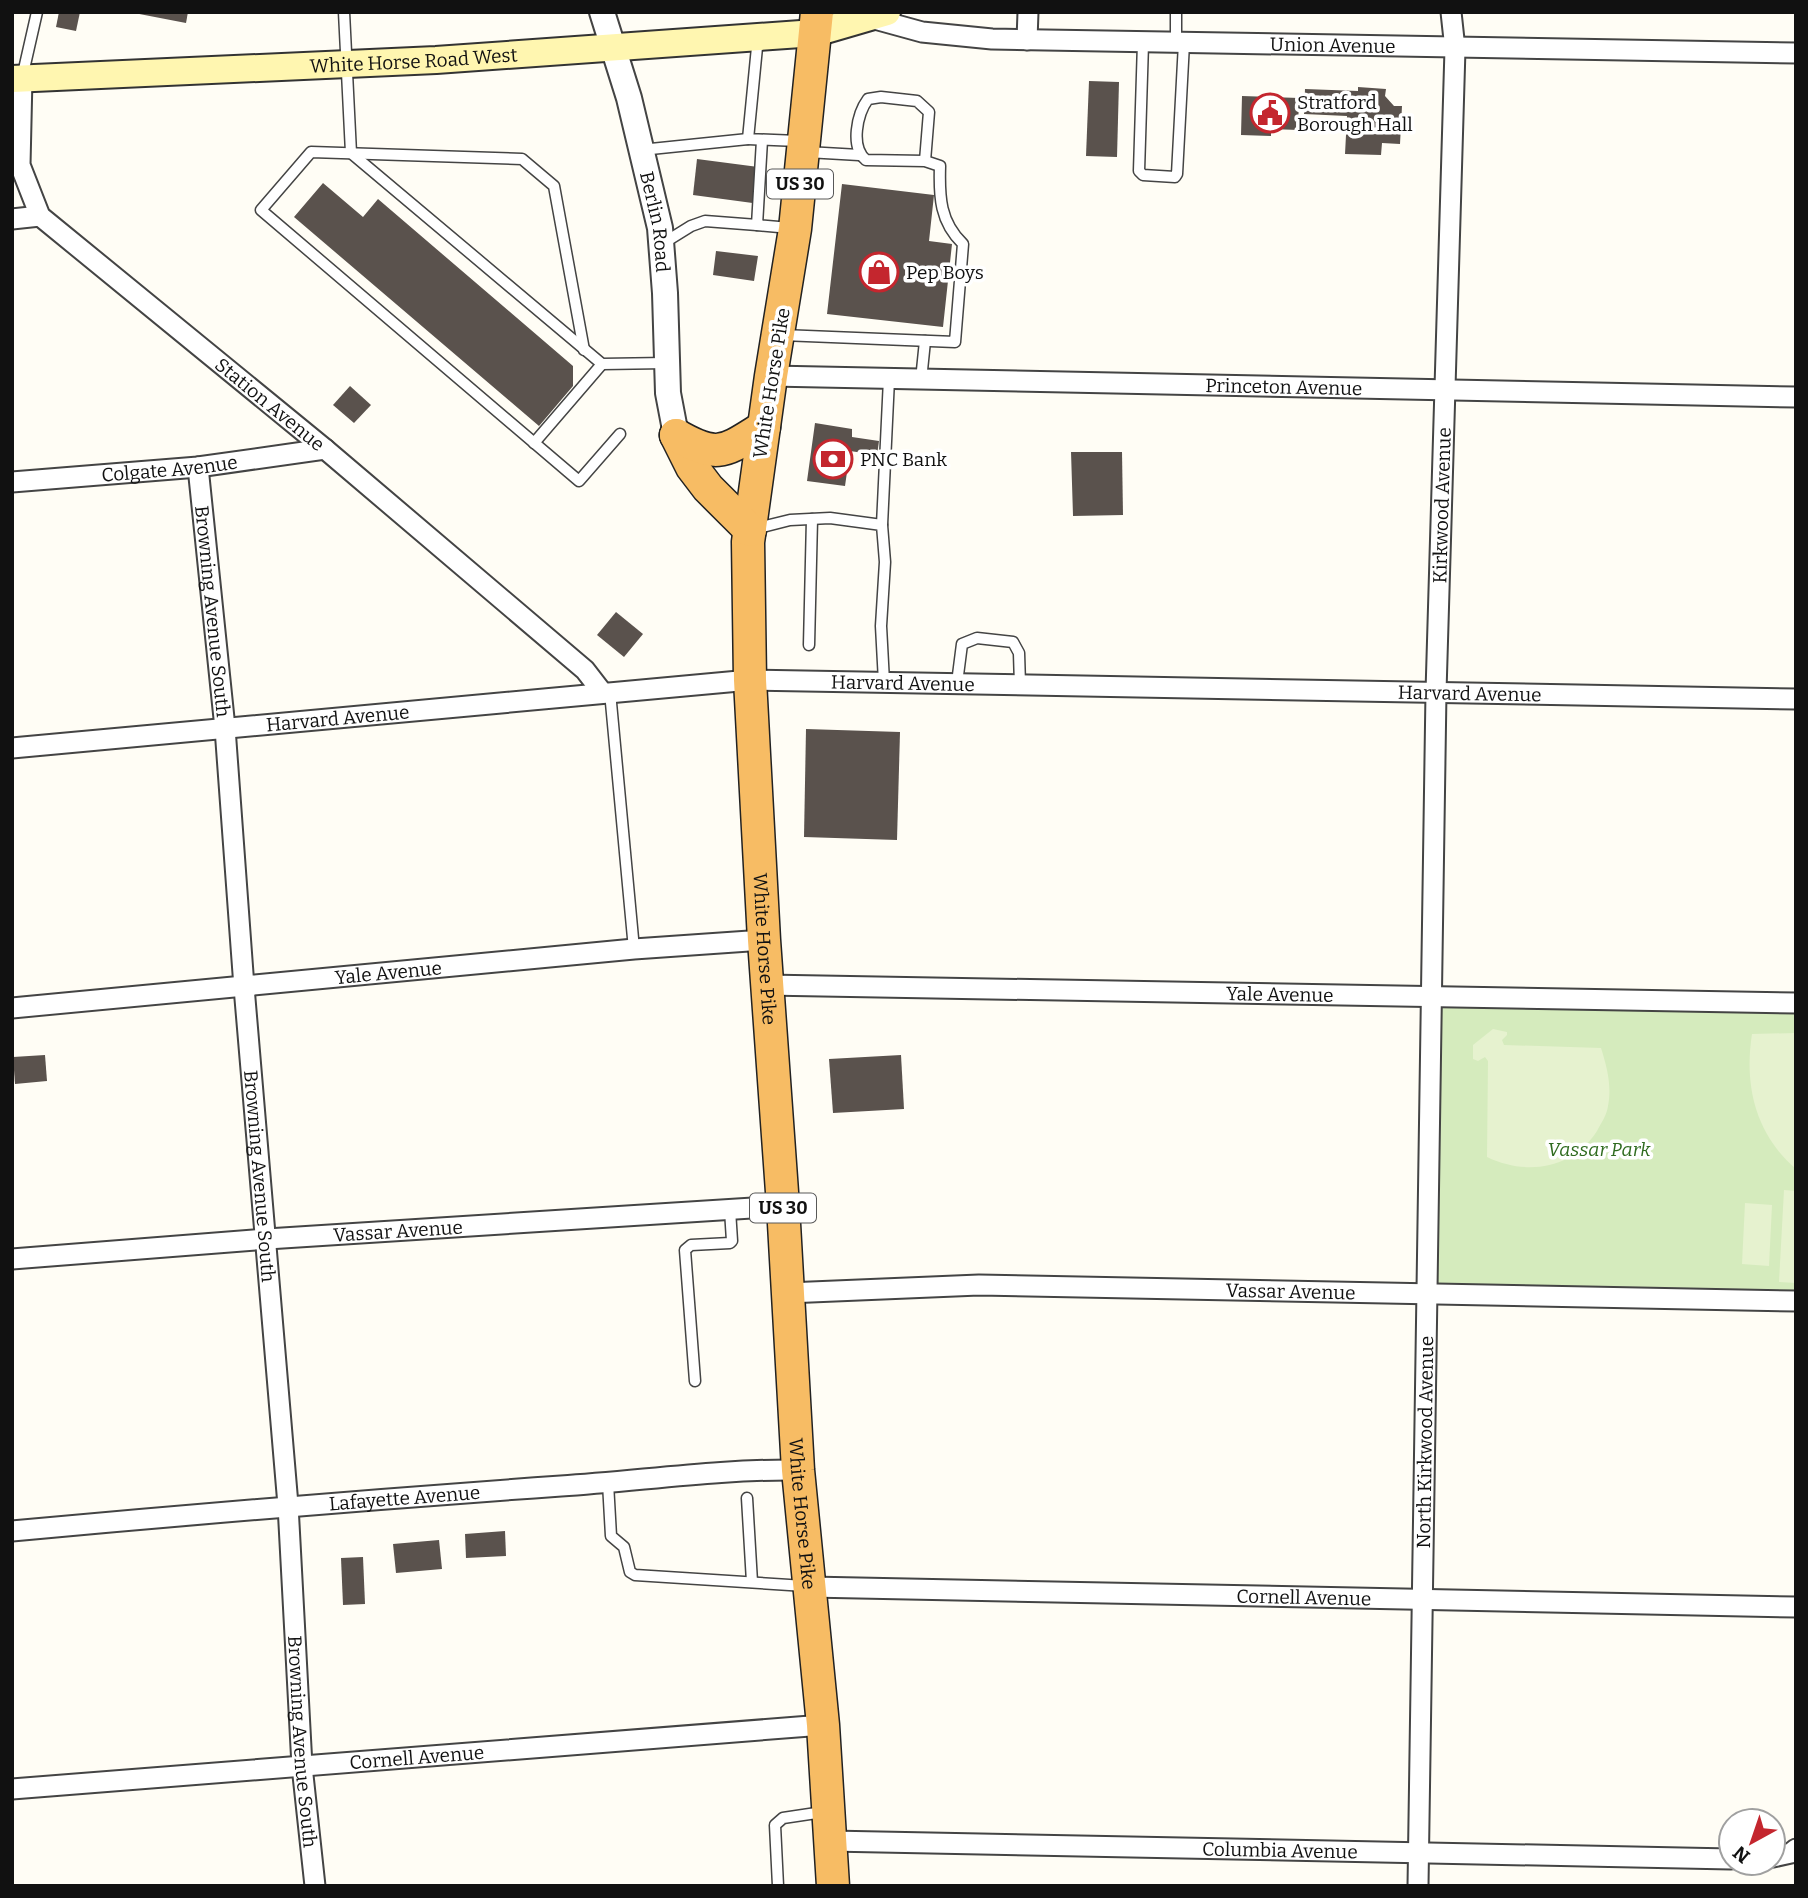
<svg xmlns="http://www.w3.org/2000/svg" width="1808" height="1898" font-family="Bitter,serif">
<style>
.green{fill:#d5ebbd}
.pitch{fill:#e6f2cf}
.building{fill:#5a524d}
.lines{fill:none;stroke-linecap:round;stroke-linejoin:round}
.service-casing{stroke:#444;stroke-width:13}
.minor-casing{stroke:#444;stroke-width:23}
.tertiary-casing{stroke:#444;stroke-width:28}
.secondary-casing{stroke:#333;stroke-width:30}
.trunk-casing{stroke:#222;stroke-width:35}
.service{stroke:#fff;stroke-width:10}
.minor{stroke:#fff;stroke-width:19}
.tertiary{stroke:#fff;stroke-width:24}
.secondary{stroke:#fff6b0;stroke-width:26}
.trunk{stroke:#f7bc64;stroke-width:32}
.labels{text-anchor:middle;stroke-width:7;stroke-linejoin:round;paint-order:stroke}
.shield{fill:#fff;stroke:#585858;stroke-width:2}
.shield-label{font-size:18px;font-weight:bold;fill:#111}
.street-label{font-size:19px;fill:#111;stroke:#fff}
.poi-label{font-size:19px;fill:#111;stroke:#fff;text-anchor:start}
.park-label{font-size:19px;font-style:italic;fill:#2f6b1f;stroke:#fff}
</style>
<rect width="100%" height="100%" fill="#fffdf5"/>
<path class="green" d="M1430 998 1796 1003V1301L1426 1294Z"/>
<g class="pitch">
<path d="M1493 1029 1507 1032V1035L1502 1040 1504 1045 1601 1048C1607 1067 1612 1086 1608 1106 1607 1115 1601 1123 1597 1131 1573 1169 1526 1176 1487 1157L1488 1061 1485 1057 1478 1061 1473 1059V1045Z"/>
<path d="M1796 1033V1169C1755 1134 1744 1085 1752 1034Z"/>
<path d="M1784 1190 1796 1191V1283L1779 1282Z"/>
<path d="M1745 1203 1772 1205 1769 1266 1742 1264Z"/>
</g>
<g class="building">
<path d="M59 12H80L76 31 56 27Z"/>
<path d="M129 12H188L186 23Z"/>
<path d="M1089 81 1119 82 1117 157 1086 156Z"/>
<path d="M1358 87 1386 89 1385 96 1394 106H1402L1400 144 1382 143 1381 155 1345 154 1347 116 1304 114 1305 89 1358 91Z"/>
<path d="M1242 96 1299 98 1298 130 1271 129V136L1241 135Z"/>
<path d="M697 159 765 168 760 204 693 195Z"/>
<path d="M323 183 363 217 378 199 573 366V386L539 426 294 217Z"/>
<path d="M842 184 934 195 929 241 952 244 943 327 827 314Z"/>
<path d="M716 251 758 256 754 281 713 275Z"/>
<path d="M350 386 371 405 354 423 333 405Z"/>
<path d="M815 423 852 429V437L879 441 877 455 850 451 845 486 807 481Z"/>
<path d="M1071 452H1122L1123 515 1073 516Z"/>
<path d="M616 612 643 634 624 657 597 635Z"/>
<path d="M806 729 900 732 897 840 804 837Z"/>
<path d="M45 1055 47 1081 15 1084 13 1057Z"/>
<path d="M901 1055 904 1109 833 1113 829 1059Z"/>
<path d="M505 1531 506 1556 466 1558 465 1534Z"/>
<path d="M439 1540 442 1569 396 1573 393 1544Z"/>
<path d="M363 1557 365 1604 343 1605 341 1558Z"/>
</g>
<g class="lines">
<defs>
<g id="service">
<path d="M344 12 351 153 602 364 666 363"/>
<path d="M758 37 748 139 798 141"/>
<path d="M1143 43 1139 171 1143 175 1175 177 1177 174 1184 43"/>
<path d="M1176 43V12"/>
<path d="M22 78 37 12"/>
<path d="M762 140 757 225 790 228"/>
<path d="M641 150 748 139"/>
<path d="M807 152 859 155"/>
<path d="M662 244 691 226 705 221 757 225"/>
<path d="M782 335 955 342 963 244C940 222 939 197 940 166L925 161 929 112 917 101 881 97 868 99C857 114 850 147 866 160L925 161"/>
<path d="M584 350 554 186 522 159 311 152 261 210 579 481 620 434"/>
<path d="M921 380 925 341"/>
<path d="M534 443 602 364"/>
<path d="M882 525 889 379"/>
<path d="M754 529 790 520 830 518 882 525 885 562 881 626 884 682"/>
<path d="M809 645 812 519"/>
<path d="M957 683 962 644 977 638 1013 642 1019 653 1020 685"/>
<path d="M610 692 634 949"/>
<path d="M695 1381 685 1250 691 1245 730 1243 732 1241 730 1210"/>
<path d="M608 1483 611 1536 624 1547 630 1572 635 1575 805 1586"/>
<path d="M747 1498 752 1582"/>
<path d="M778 1886 775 1825 783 1818 823 1812"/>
</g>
<g id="minor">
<path id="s1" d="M871 18 922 32 992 39 1796 53"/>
<path d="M1027 40 1028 12"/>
<path id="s2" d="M22 78 20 165 40 216 325 449 585 670 602 692"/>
<path d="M12 219 40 216"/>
<path id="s3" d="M771 376 1796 397"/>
<path id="s4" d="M198 467 225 728 244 987 288 1505 302 1766 315 1886"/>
<path id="s5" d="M12 482 198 467 325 449"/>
<path id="s6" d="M12 748 750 680 1796 699"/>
<path id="s7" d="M766 985 1796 1003"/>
<path id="s8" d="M12 1008 634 949 764 940"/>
<path id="s9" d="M12 1259 267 1239 783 1206"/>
<path id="s10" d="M787 1293 979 1285 1796 1301"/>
<path id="s11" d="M12 1531C195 1514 378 1499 561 1486 640 1481 719 1469 798 1470"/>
<path id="s12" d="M810 1587 1796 1607"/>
<path id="s13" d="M12 1789 823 1725"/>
<path id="s14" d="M830 1841 1731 1859"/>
<path d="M1773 1857 1791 1853 1796 1849"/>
<path id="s15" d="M1418 1886 1436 692 1455 49 1451 12"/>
</g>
<g id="tertiary">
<path id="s16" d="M602 12 629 98 660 228 665 293 668 393 676 435"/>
</g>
<g id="secondary">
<path id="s17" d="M12 79 436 60 815 33 887 12"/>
</g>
<g id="trunk">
<path id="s18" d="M817 12 795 229 771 376 748 542 750 680 764 940 783 1206 798 1470 823 1725 833 1886"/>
<path d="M676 435 692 467 708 488 750 530"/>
<path d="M676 435C719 460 725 451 764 427"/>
</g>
</defs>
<use href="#service" class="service-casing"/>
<use href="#minor" class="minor-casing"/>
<use href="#tertiary" class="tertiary-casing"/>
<use href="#secondary" class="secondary-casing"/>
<use href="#trunk" class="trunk-casing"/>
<use href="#service" class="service"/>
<use href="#minor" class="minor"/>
<use href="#tertiary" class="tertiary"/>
<use href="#secondary" class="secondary"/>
<use href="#trunk" class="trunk"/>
</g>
<defs>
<symbol id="civic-ring" viewBox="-11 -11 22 22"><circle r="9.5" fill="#fff" stroke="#c4262e" stroke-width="1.5"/><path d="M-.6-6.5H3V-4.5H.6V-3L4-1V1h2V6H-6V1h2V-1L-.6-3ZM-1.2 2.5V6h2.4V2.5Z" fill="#c4262e"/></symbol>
<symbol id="shop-ring" viewBox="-11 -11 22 22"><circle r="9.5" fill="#fff" stroke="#c4262e" stroke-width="1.5"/><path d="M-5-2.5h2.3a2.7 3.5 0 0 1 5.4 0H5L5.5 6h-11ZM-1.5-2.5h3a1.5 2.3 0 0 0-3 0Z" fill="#c4262e"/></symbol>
<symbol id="bank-ring" viewBox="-11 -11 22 22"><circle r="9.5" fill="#fff" stroke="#c4262e" stroke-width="1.5"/><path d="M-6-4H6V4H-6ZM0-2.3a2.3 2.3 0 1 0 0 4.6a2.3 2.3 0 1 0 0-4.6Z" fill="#c4262e"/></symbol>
</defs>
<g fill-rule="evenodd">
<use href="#civic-ring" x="1248" y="91" width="44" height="44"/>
<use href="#shop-ring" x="857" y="250" width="44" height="44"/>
<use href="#bank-ring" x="811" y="437" width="44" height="44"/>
</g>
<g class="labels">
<g class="shield">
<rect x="767" y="169.5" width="66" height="29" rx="5"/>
<rect x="750" y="1193.5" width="66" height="29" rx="5"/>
</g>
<g class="shield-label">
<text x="800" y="190">US 30</text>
<text x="783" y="1214">US 30</text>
</g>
<g class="street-label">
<text dy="7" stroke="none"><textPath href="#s1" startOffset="464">Union Avenue</textPath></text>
<text dy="7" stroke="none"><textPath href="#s17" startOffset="402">White Horse Road West</textPath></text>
<text dy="7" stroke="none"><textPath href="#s16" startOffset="217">Berlin Road</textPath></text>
<text transform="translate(771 383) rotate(-81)" y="7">White Horse Pike</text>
<text dy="7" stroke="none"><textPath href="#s3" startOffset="513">Princeton Avenue</textPath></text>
<text dy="7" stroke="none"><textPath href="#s2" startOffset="439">Station Avenue</textPath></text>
<text dy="7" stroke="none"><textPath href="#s5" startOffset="158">Colgate Avenue</textPath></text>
<text dy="7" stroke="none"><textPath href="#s15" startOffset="1381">Kirkwood Avenue</textPath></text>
<text dy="7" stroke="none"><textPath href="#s4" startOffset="145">Browning Avenue South</textPath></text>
<text dy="7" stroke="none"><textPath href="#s6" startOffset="894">Harvard Avenue</textPath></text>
<text dy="7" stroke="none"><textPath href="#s6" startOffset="1461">Harvard Avenue</textPath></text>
<text dy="7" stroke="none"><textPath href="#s6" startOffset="327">Harvard Avenue</textPath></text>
<text dy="7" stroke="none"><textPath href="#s18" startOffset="942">White Horse Pike</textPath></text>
<text dy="7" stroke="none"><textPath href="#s8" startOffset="378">Yale Avenue</textPath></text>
<text dy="7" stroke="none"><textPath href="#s7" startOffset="514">Yale Avenue</textPath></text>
<text dy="7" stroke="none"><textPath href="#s4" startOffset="712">Browning Avenue South</textPath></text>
<text dy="7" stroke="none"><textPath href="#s9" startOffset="387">Vassar Avenue</textPath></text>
<text dy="7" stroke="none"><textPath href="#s10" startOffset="504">Vassar Avenue</textPath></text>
<text dy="7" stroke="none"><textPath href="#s15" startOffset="444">North Kirkwood Avenue</textPath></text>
<text dy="7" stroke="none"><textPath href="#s11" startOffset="394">Lafayette Avenue</textPath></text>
<text dy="7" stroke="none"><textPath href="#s18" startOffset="1508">White Horse Pike</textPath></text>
<text dy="7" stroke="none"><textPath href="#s12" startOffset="494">Cornell Avenue</textPath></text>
<text dy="7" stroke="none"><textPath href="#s4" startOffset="1279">Browning Avenue South</textPath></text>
<text dy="7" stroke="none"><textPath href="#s13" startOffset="406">Cornell Avenue</textPath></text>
<text dy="7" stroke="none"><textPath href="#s14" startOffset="450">Columbia Avenue</textPath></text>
</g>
<g class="poi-label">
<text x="1297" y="109">Stratford<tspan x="1297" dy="22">Borough Hall</tspan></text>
<text x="906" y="279">Pep Boys</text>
<text x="860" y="466">PNC Bank</text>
</g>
<g class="park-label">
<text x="1599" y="1156">Vassar Park</text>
</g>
</g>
<rect width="1808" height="1898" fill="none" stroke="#111111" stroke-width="28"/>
<g transform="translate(1752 1842) rotate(220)"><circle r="33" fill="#ffffff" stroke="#a0a0a0" stroke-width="2"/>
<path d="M0-5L12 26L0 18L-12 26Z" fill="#c4262e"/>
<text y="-10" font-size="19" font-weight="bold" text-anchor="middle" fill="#111111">N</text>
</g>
</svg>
